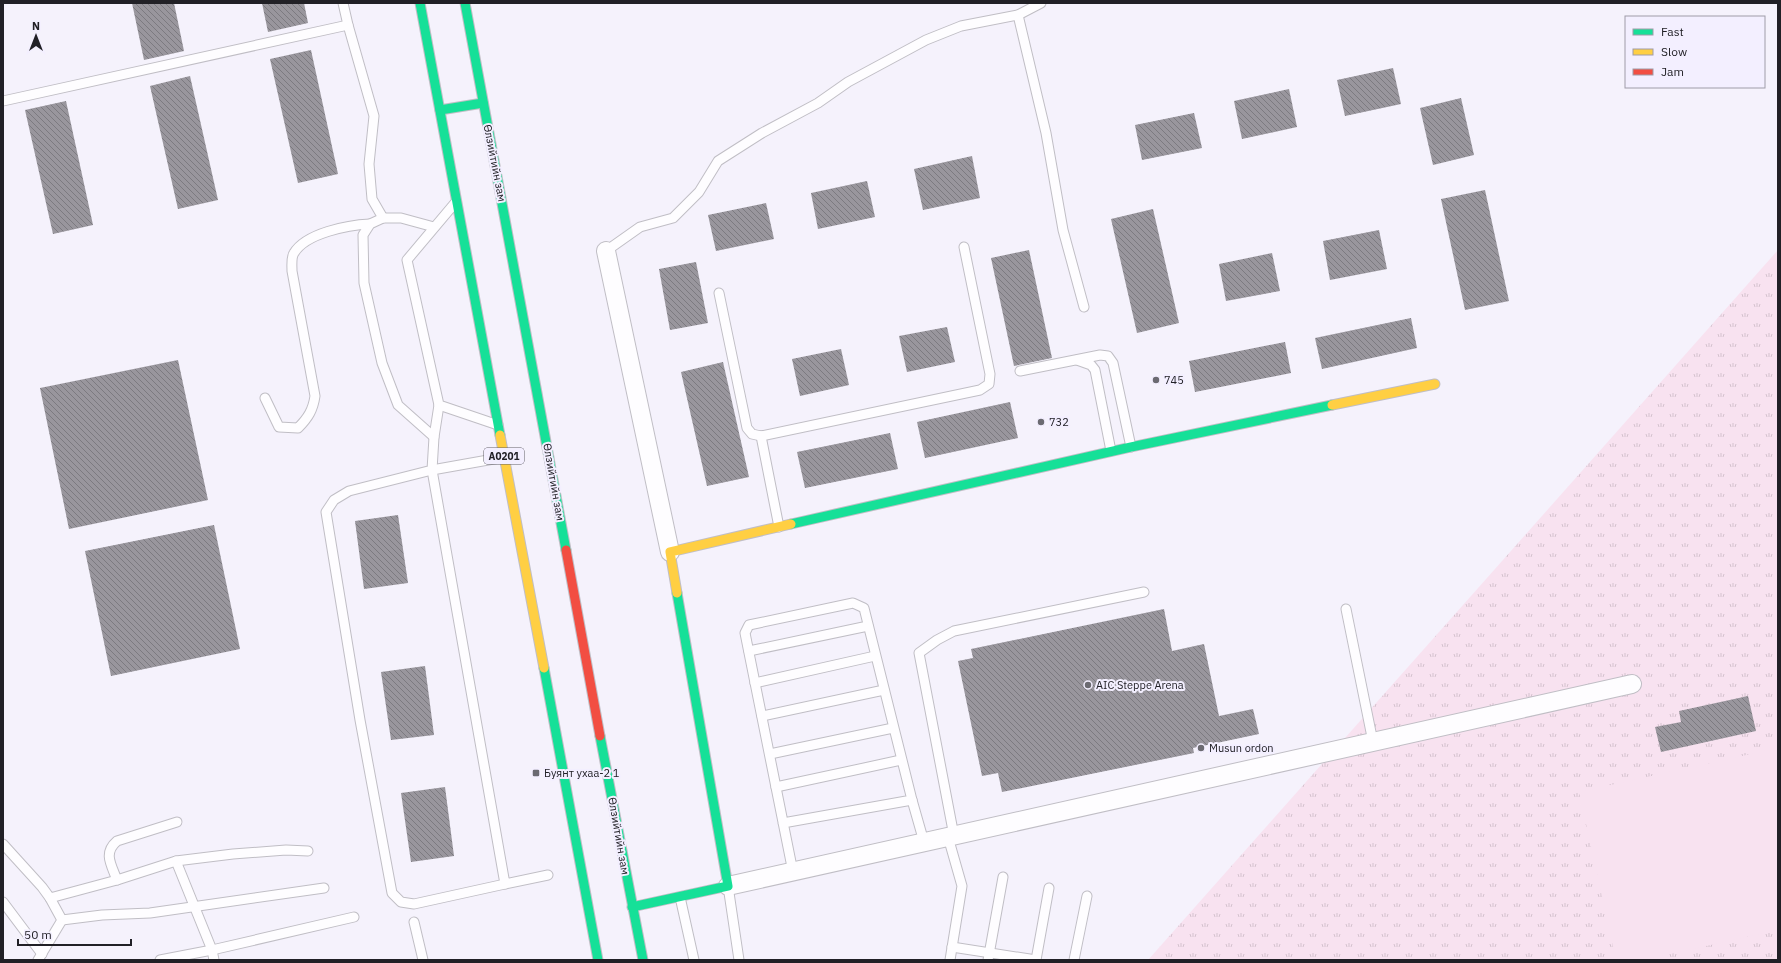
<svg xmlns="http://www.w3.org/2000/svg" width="1781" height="963" font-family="'IBM Plex Sans',sans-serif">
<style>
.park{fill:url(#park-tufts)}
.pitch{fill:#f8e2f0}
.building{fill:url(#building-back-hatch)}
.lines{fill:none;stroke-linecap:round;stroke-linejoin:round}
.lane-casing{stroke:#c0bec5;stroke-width:11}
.street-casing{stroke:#c0bec5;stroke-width:20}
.fast-casing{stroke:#c0bec5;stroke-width:11}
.slow-casing{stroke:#c0bec5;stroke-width:11}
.jam-casing{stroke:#c0bec5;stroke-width:11}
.lane{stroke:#fefdff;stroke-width:9}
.street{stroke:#fefdff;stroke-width:18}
.fast{stroke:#16e098;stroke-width:9}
.slow{stroke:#ffcf43;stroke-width:9}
.jam{stroke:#f24e42;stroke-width:9}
.poi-dot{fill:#6b6a71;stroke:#f3efff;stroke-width:1.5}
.labels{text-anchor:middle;stroke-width:4;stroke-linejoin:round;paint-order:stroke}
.shield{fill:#f3efff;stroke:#605e67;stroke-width:1}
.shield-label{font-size:10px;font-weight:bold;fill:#212026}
.street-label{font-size:11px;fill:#212026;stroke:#f3efff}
.poi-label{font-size:11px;fill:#212026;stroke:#f3efff;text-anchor:start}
</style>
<defs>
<pattern id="park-tufts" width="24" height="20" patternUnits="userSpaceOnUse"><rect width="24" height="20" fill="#f8e2f0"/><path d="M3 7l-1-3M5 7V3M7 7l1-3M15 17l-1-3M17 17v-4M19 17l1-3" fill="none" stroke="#d4c2ce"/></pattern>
<pattern id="building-back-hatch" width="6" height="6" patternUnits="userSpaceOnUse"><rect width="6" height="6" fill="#99969d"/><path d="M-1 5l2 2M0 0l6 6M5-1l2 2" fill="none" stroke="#7c7a80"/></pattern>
</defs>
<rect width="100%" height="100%" fill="#f5f2fc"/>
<path class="park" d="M1778 250V960H1148Z"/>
<path class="pitch" d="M1778 748V930L1643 960H1616L1579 792Z"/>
<g class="building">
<path d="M132 3H174L184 51 144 60Z"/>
<path d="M262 3H304L308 23 268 32Z"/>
<path d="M311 50 338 174 298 183 270 59Z"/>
<path d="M1393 68 1401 104 1345 116 1337 80Z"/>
<path d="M190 76 218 200 178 209 150 86Z"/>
<path d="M1289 89 1297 127 1242 139 1234 101Z"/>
<path d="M1461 98 1474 155 1433 165 1420 108Z"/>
<path d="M66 101 93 225 53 234 25 110Z"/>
<path d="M1194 113 1202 148 1142 160 1135 125Z"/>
<path d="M972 156 980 198 923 210 914 169Z"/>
<path d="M867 181 875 217 818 229 811 193Z"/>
<path d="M1485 190 1509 301 1465 310 1441 199Z"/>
<path d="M766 203 774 239 716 251 708 215Z"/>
<path d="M1153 209 1179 323 1137 333 1111 219Z"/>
<path d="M1379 230 1387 269 1330 280 1323 241Z"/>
<path d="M1029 250 1052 358 1014 366 991 258Z"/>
<path d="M1272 253 1280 291 1226 301 1219 264Z"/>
<path d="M696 262 708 323 670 330 659 269Z"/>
<path d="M1411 318 1417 348 1322 369 1315 338Z"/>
<path d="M947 327 955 362 907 372 899 336Z"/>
<path d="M1285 342 1291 373 1195 392 1189 361Z"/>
<path d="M841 349 849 385 800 396 792 359Z"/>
<path d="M178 360 208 500 69 529 40 388Z"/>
<path d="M723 362 749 477 707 486 681 372Z"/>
<path d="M1010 402 1018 438 925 458 917 422Z"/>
<path d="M890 433 898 469 805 488 797 452Z"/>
<path d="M398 515 408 583 364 589 355 521Z"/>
<path d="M214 525 240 649 111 676 85 551Z"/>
<path d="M1164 609 1172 651 1204 644 1219 716 1253 709 1259 734 1193 748 1194 753 1002 792 998 773 982 776 958 661 973 658 971 649Z"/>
<path d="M425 666 434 735 391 740 381 672Z"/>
<path d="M1748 696 1756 731 1661 752 1655 727 1681 722 1679 711Z"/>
<path d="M445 787 454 856 411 862 401 793Z"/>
</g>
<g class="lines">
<defs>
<g id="lane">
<path d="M343 3 348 25 374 116 369 164 372 199 383 218"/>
<path d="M1018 15 1046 133 1063 230 1084 307"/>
<path d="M3 101 348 25"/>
<path d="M455 203 407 260 439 405 498 425"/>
<path d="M606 251 640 227 673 218 699 192 718 161 762 133 818 103 848 82 926 40 961 26 1018 15 1041 3"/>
<path d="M719 293 747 428 752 434 761 436 980 390 989 384 990 374 964 247"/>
<path d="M1077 360 1091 365 1095 370 1111 451"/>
<path d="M1020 371 1100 355 1108 356 1113 363 1131 447"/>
<path d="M265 398 279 427 298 428C308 418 313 410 315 396L292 271C292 265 291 257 294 253 306 233 348 225 370 224"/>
<path d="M439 405 434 437 432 470 349 491 334 500 326 512 360 720 392 893 401 902 414 904 505 884"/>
<path d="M761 436 779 527"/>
<path d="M434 437 398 405 382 363 364 283 363 235 370 224 383 218H401L434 227"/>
<path d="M505 457 432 470 505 884 548 875"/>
<path d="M1346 609 1373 742"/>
<path d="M749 651 868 626"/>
<path d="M755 683 875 656"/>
<path d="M762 716 884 690"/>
<path d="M770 754 893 728"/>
<path d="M776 787 901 760"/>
<path d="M912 800 924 842"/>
<path d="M783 823 912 800 864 608 853 603 749 625 745 633C761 713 777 792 793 872"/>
<path d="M954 836 919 653 937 640 954 631 1144 592"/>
<path d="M948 837 962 886 950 960"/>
<path d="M3 844 42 887 50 898 117 880 176 861 233 854 286 850 308 851"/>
<path d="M176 861 212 950 214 960"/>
<path d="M117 880C111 864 103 853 117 841L177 822"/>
<path d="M728 886 739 960"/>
<path d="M680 897 694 960"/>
<path d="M3 902 42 954"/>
<path d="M62 920 102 915 150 913 324 888"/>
<path d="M414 922 423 960"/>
<path d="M952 947 1036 960"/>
<path d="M38 960 62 920 50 898"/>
<path d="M160 960 212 950 354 917"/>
<path d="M988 960 1003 877"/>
<path d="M1036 960 1049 888"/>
<path d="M1074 960 1087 896"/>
</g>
<g id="street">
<path d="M606 251 670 552"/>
<path d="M728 886 1632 684"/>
</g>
<g id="fast">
<path d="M420 3 500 435"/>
<path d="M465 3 566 550"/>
<path d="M440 110 483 103"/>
<path d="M791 524 1131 447 1332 405"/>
<path d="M544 668 598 960"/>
<path d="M600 736 643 960"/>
<path d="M632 907 728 886 677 593"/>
</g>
<g id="slow">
<path d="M1332 405 1435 384"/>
<path d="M500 435 544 668"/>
<path d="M677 593 670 552 791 524"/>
</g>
<path id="jam" d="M566 550 600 736"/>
</defs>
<use href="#lane" class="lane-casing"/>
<use href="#street" class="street-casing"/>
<use href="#fast" class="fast-casing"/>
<use href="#slow" class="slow-casing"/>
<use href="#jam" class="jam-casing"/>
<use href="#lane" class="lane"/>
<use href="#street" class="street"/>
<use href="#fast" class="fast"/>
<use href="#slow" class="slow"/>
<use href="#jam" class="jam"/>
</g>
<g class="poi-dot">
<circle cx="1156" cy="380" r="4"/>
<circle cx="1041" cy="422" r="4"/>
<circle cx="1088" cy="685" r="4"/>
<circle cx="1201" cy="748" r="4"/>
<rect x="532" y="769" width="8" height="8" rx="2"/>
</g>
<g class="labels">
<rect class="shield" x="484" y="448" width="40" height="16" rx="3"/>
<g class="shield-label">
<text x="504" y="460">A0201</text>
</g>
<g class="street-label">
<text transform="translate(495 163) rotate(79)" y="4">Өлзийтийн зам</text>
<text transform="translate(554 482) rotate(80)" y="4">Өлзийтийн зам</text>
<text transform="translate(619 836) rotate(80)" y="4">Өлзийтийн зам</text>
</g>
<g class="poi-label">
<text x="1164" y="384">745</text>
<text x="1049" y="426">732</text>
<text x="1096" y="689">AIC Steppe Arena</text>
<text x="1209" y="752">Musun ordon</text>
<text x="544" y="777">Буянт ухаа-2 1</text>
</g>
</g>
<rect width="1781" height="963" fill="none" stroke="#212026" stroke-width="8"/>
<rect x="1625" y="16" width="140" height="72" fill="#f3efff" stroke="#9f9ca8"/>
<rect x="1633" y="29" width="20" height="6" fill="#16e098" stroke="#9f9ca8"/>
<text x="1661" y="36" font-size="12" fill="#212026">Fast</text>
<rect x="1633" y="49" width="20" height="6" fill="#ffcf43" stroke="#9f9ca8"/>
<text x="1661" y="56" font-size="12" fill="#212026">Slow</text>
<rect x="1633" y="69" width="20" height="6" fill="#f24e42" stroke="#9f9ca8"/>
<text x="1661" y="76" font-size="12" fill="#212026">Jam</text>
<g transform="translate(36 36)" stroke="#f3efff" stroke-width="3" paint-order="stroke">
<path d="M0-3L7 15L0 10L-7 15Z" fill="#212026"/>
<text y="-6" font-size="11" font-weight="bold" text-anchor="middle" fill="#212026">N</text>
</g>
<path d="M18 939v6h113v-6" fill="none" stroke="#212026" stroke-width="2"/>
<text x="24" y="939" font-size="12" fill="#212026" stroke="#f3efff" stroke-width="3" paint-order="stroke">50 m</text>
</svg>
